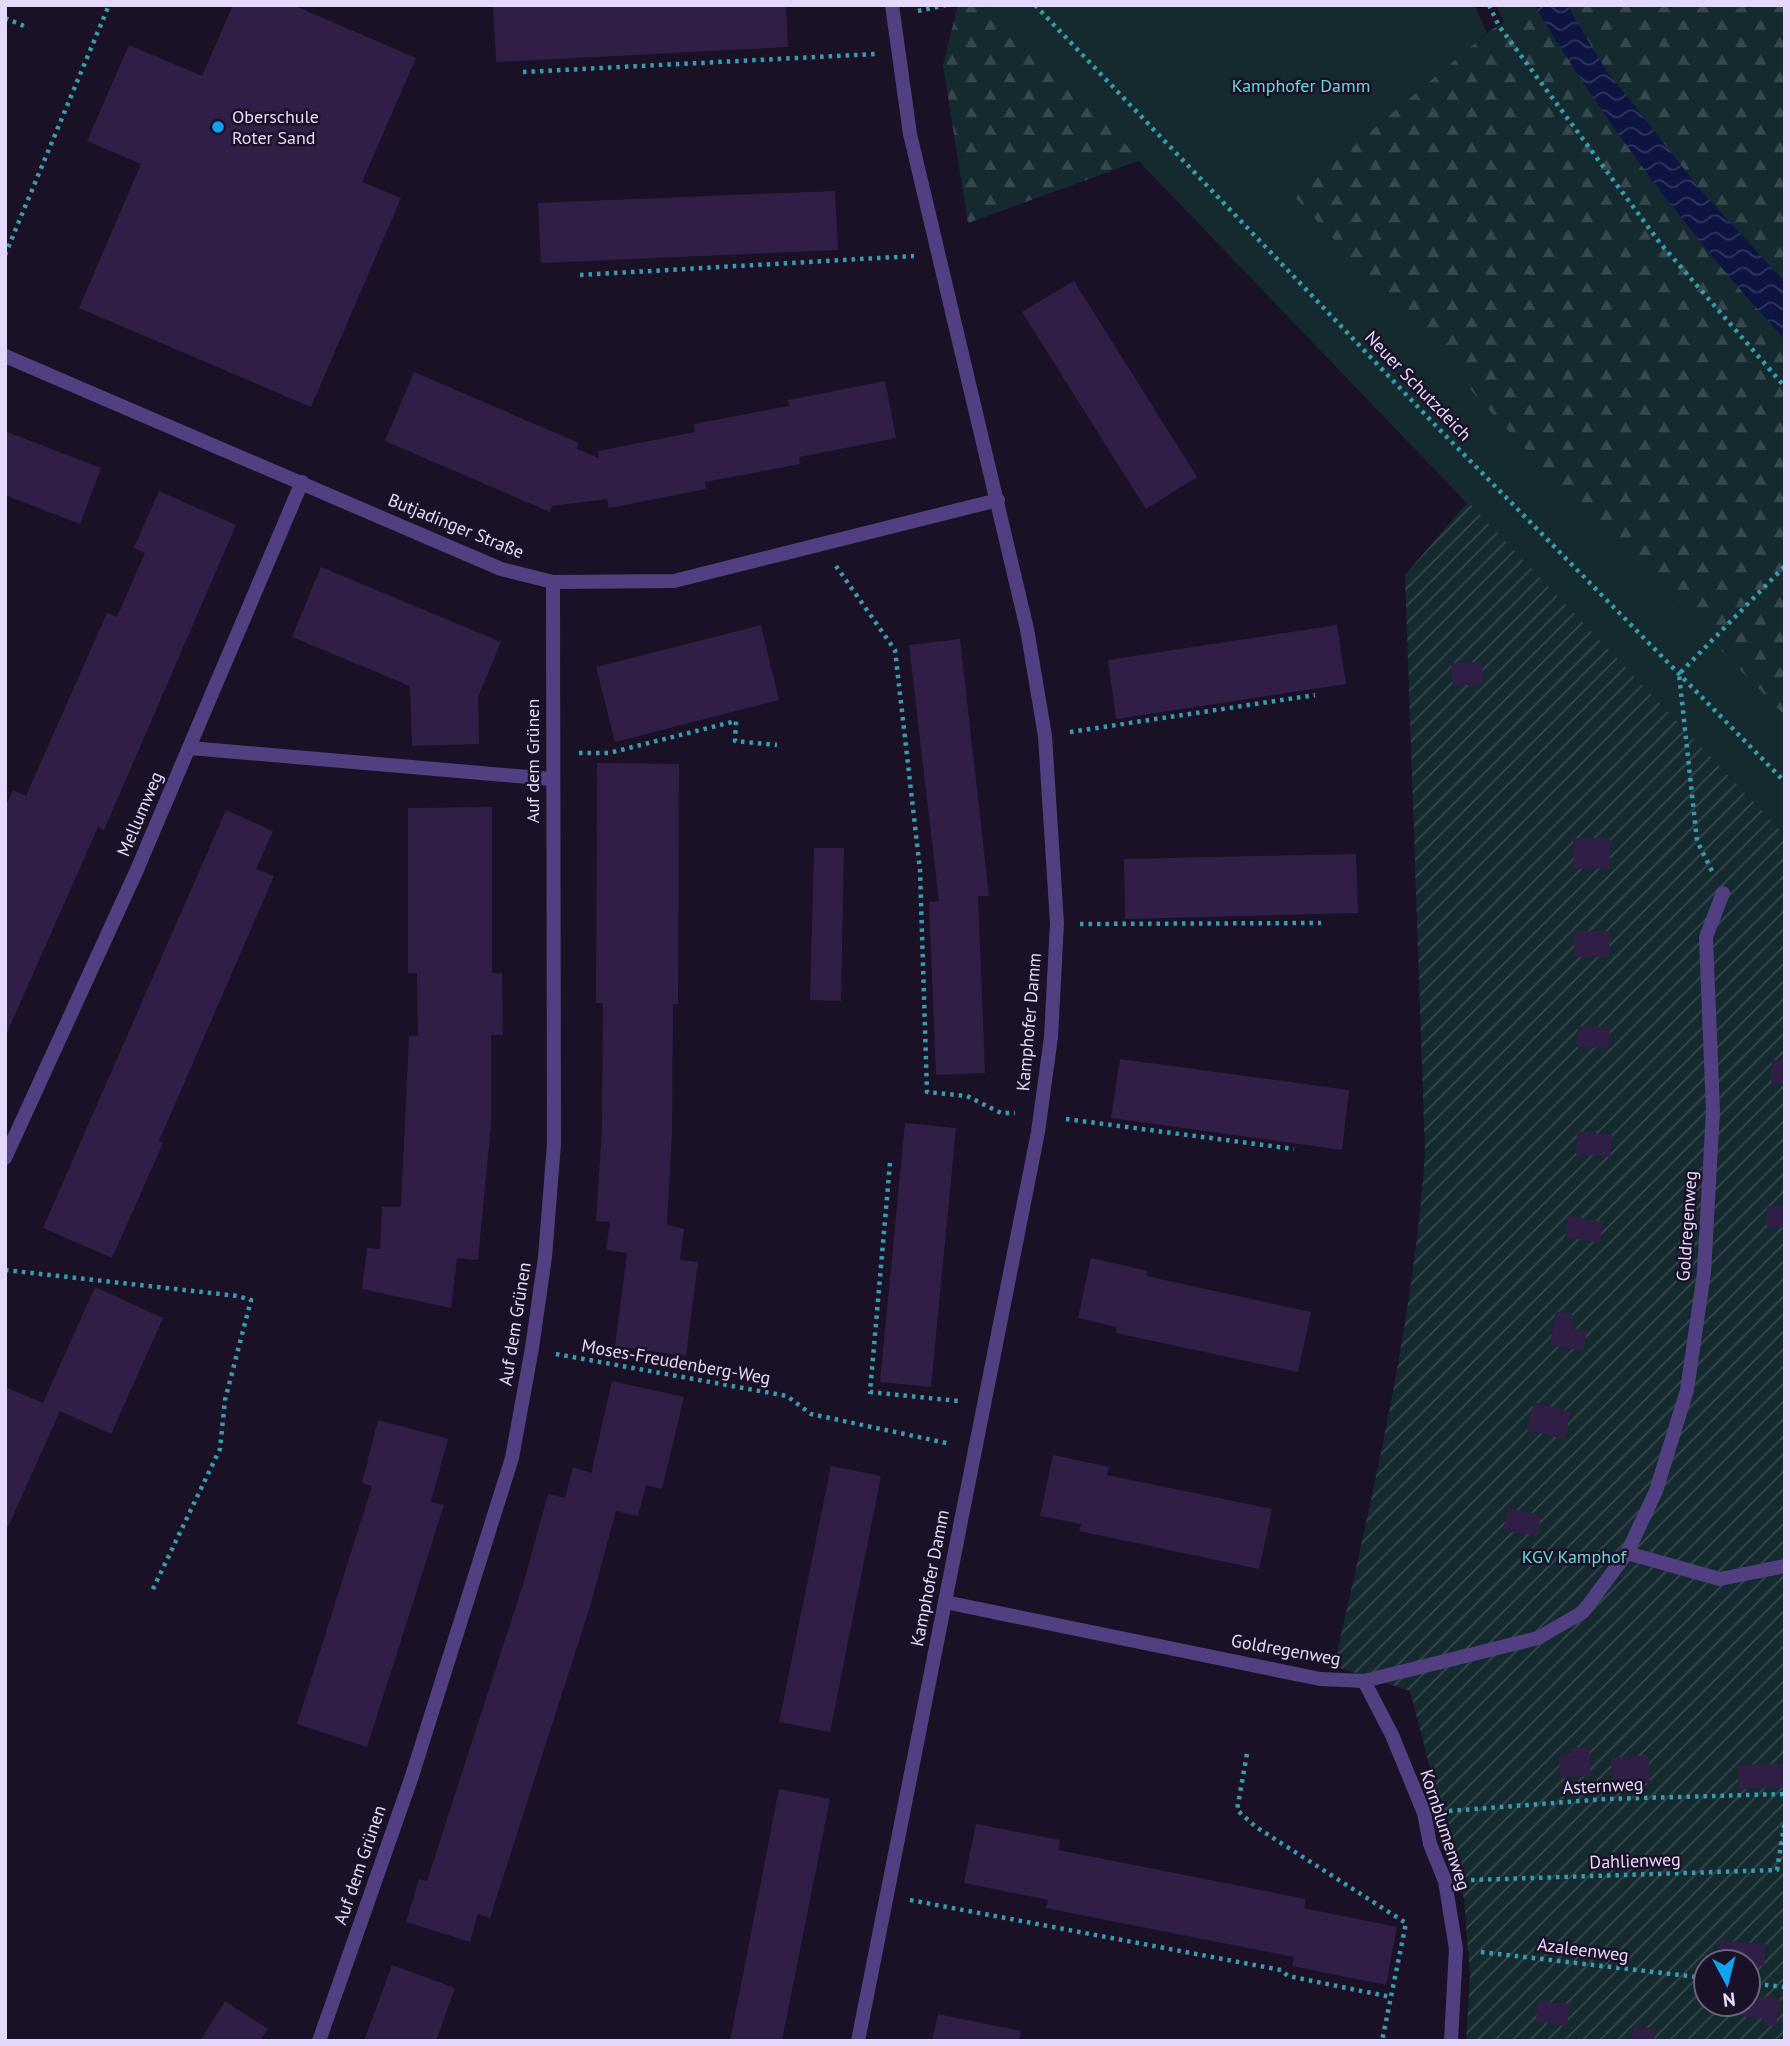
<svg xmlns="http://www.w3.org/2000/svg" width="1790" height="2046" font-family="'PT Sans',sans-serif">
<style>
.green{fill:#142a2f}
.forest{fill:url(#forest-firs)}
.garden{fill:url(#garden-furrows);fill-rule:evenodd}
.water{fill:url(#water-waves)}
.building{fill:#301e46}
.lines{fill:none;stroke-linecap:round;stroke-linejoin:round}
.path{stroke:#389bb1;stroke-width:4.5;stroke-dasharray:3.5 5;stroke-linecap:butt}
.service{stroke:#523f82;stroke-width:14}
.minor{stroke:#523f82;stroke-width:14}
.poi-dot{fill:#11a3f0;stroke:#1a1126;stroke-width:2.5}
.labels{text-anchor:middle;stroke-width:5;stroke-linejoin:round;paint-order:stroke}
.park-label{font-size:18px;fill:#68d9d8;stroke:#1a1126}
.poi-label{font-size:18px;fill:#e5d8fd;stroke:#1a1126;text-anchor:start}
.street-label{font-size:18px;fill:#e5d8fd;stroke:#1a1126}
</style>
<defs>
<pattern id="forest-firs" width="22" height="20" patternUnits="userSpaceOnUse" patternTransform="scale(1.75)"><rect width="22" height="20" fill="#142a2f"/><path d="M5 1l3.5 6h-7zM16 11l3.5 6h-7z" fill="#36484e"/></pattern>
<pattern id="garden-furrows" width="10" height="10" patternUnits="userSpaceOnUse" patternTransform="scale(1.75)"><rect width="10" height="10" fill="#142a2f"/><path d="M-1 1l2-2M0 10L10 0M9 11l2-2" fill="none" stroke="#36484e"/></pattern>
<pattern id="water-waves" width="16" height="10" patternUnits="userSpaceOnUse" patternTransform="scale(1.75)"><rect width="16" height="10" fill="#0e1442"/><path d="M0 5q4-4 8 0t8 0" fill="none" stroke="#31355e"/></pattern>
</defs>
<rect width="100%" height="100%" fill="#1a1126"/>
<g class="green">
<path d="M989 5H1474L1487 33 1295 196 1523 447 1785 716V835Z"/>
<path d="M1496 5H1530L1504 22Z"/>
</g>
<g class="forest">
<path d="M958 5H989L1141 160 968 223 943 65Z"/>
<path d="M1530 5H1785V716L1523 447 1294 196 1487 33Z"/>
</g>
<path class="garden" d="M1468 502 1785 835V2041H1466L1470 1976 1464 1899 1410 1691 1334 1666C1372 1496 1413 1327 1425 1153L1405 575ZM1706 1962H1748V2004H1706Z"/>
<path class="water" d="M1534 5H1567L1606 70 1703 193 1785 282V340C1691 237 1606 125 1534 5Z"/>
<g class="building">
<path d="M233 5H293L416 58 362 182 401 198 311 407 79 308 141 164 87 141 129 45 202 76Z"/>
<path d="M493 5H786L788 47 496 62Z"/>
<path d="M835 191 838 250 541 263 538 203Z"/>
<path d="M1074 281 1197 477 1146 509 1022 312Z"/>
<path d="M414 372 579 443 577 449 599 458 598 451 695 432 694 424 789 406 788 400 885 381 896 438 799 457 800 464 705 482 706 489 609 508 607 499 552 506 550 512 385 441Z"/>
<path d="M5 431 101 468 80 524 5 495Z"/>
<path d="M159 491 236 525 104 830 98 827 5 1037V807L13 790 26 796 107 613 117 617 145 553 134 548Z"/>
<path d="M321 567 501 642 478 697 479 744 412 746 410 686 292 637Z"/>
<path d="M761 625 779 700 615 742 596 667Z"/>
<path d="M1337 625 1346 684 1116 719 1108 660Z"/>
<path d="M960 639 989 896H978L985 1073 936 1075 929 902 939 901 909 645Z"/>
<path d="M1482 662 1483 684 1453 686 1451 663Z"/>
<path d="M597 763 679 764 678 1004H673L672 1132 667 1225 684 1229 680 1260 698 1262 686 1356 615 1346 627 1253 606 1250 610 1222 596 1221 602 1128 603 1003H596Z"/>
<path d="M492 807V973H502L503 1035H491V1125L478 1260 457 1258 451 1308 362 1289 367 1248 380 1249 382 1207H401L409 1036H418L417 973H408V808Z"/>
<path d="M226 810 273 831 256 869 274 876 159 1141 163 1143 112 1258 43 1228Z"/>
<path d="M1573 838H1610V868L1574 869Z"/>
<path d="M814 848H844L841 1001 810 1000Z"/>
<path d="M1356 854 1358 913 1125 919 1124 859Z"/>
<rect x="1574" y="931" width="35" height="26"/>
<path d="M1578 1026 1610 1027 1609 1048 1577 1047Z"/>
<path d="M1120 1059 1349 1090 1342 1150 1111 1118Z"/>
<path d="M1772 1060 1785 1061V1083H1771Z"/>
<path d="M905 1123 956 1128 931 1387 880 1382Z"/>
<path d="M1577 1131 1612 1135 1610 1157 1576 1154Z"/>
<path d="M1767 1206H1785V1227L1767 1228Z"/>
<path d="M1568 1216 1603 1222 1600 1243 1565 1237Z"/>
<path d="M1091 1258 1148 1271 1146 1276 1311 1312 1298 1372 1116 1333 1117 1327 1078 1318Z"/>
<path d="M95 1287 163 1318 111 1434 60 1411 8 1527 5 1526V1387L43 1403Z"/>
<path d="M1556 1312 1574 1315 1571 1328 1587 1331 1583 1351 1550 1345Z"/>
<path d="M612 1381 684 1397 662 1489 646 1485 638 1516 616 1511 591 1603 490 1918 478 1914 470 1942 406 1922 419 1879 427 1881 524 1581 548 1494 565 1498 573 1467 591 1473Z"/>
<path d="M1534 1402 1571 1412 1564 1439 1527 1430Z"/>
<path d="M378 1420 448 1439 431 1502 444 1505 367 1747 297 1724 372 1486 362 1483Z"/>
<path d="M1053 1455 1109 1467 1107 1475 1272 1509 1259 1569 1079 1531 1081 1524 1040 1516Z"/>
<path d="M831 1466 881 1476 830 1732 779 1722Z"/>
<path d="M1508 1508 1541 1515 1537 1536 1503 1530Z"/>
<path d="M1589 1746 1591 1776 1560 1778 1559 1756 1570 1755 1569 1748Z"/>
<path d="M1648 1755 1650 1783 1613 1785 1611 1758Z"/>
<path d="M1783 1764V1788L1738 1789V1765Z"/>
<path d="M779 1789 830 1799 782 2041H730Z"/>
<path d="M976 1824 1060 1840 1058 1850 1306 1899 1304 1908 1397 1927 1386 1985 1292 1966 1294 1957 1046 1908 1048 1900 964 1883Z"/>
<path d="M1718 1940 1766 1944 1764 1966 1716 1961Z"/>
<path d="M392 1965 455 1988 436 2041H364Z"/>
<path d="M1748 1995 1780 1999 1776 2026 1763 2025 1764 2019 1733 2015 1734 2004H1748Z"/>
<path d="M225 2001 268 2029 260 2041H200Z"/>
<path d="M1538 2001 1570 2004 1567 2026 1536 2022Z"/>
<path d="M938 2014 1021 2031 1019 2041H932Z"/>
<path d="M1634 2026 1656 2029 1654 2041H1631Z"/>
</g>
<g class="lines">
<g class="path">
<path d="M1035 5 1439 429 1785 782"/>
<path d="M1489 5 1499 26 1660 243 1785 387"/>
<path d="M918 11 946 5"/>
<path d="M5 18 24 26"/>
<path d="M523 72 875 54"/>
<path d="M5 255 109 5"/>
<path d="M580 275 914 256"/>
<path d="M836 566 895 650 920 870 927 1092 967 1096 1001 1113H1015"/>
<path d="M1070 732 1315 695"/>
<path d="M579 753H609L736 721 735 741 777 745"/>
<path d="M1712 871 1697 841 1679 674 1785 566"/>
<path d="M1080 924 1321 923"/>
<path d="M1066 1119 1294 1149"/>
<path d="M890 1163 870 1392 958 1401"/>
<path d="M5 1270 238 1296 251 1300 225 1400 220 1449 152 1591"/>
<path d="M556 1354 787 1396 811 1414 951 1444"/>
<path d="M1247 1754 1237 1810 1256 1827 1406 1923 1382 2041"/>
<path d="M1449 1811 1606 1799 1785 1794"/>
<path d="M1471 1880 1777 1870 1785 1821"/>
<path d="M910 1900 1281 1970 1288 1976 1391 1997"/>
<path d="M1481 1952 1706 1978"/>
<path d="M1748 1983 1785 1987"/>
</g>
<g class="service">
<path d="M190 748 552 779"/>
<path d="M1627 1553 1720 1579 1785 1566"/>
<path d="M945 1602 1320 1679 1364 1681 1538 1638 1583 1612 1627 1553 1656 1491 1687 1390 1704 1273 1713 1111 1706 937 1723 893"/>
<path d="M1364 1681 1392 1735 1424 1813 1430 1844 1445 1881 1456 1949 1451 2041"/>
</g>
<g class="minor">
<path d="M5 356 501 569 553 582 674 581 998 500"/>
<path d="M5 1158 136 872 302 482"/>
<path d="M319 2041 411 1779 512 1458 532 1348 545 1257 554 1144 553 582"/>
<path d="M858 2041 1038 1132 1051 1037 1057 923 1045 736 1027 629 910 134 892 5"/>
</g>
</g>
<circle class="poi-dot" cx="218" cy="127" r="7"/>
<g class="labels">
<g class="park-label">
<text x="1301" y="92">Kamphofer Damm</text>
<text x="1574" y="1563">KGV Kamphof</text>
</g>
<g class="poi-label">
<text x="232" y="123">Oberschule<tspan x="232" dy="21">Roter Sand</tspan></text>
</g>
<g class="street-label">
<text transform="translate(1418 386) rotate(46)" y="6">Neuer Schutzdeich</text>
<text transform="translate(456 526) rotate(22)" y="6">Butjadinger Straße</text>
<text transform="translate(533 761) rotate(-90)" y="6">Auf dem Grünen</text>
<text transform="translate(140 814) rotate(-67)" y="6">Mellumweg</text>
<text transform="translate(1029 1022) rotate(-85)" y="6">Kamphofer Damm</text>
<text transform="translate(1687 1226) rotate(-86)" y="6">Goldregenweg</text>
<text transform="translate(515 1324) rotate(-81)" y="6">Auf dem Grünen</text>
<text transform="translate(676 1362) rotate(10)" y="6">Moses-Freudenberg-Weg</text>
<text transform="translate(930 1578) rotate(-79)" y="6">Kamphofer Damm</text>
<text transform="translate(1286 1650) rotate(10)" y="6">Goldregenweg</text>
<text transform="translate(1603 1786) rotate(-3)" y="6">Asternweg</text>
<text transform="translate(1445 1830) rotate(72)" y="6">Kornblumenweg</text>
<text transform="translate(1635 1861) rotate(-2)" y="6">Dahlienweg</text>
<text transform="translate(360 1865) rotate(-71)" y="6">Auf dem Grünen</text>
<text transform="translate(1583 1950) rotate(7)" y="6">Azaleenweg</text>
</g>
</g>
<rect width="1790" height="2046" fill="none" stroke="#e5d8fd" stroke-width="14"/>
<g transform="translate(1727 1983) rotate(173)"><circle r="33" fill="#1a1126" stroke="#6b617c" stroke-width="2"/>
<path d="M0-5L12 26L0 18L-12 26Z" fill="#11a3f0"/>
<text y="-10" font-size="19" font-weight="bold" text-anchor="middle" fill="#e5d8fd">N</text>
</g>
</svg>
